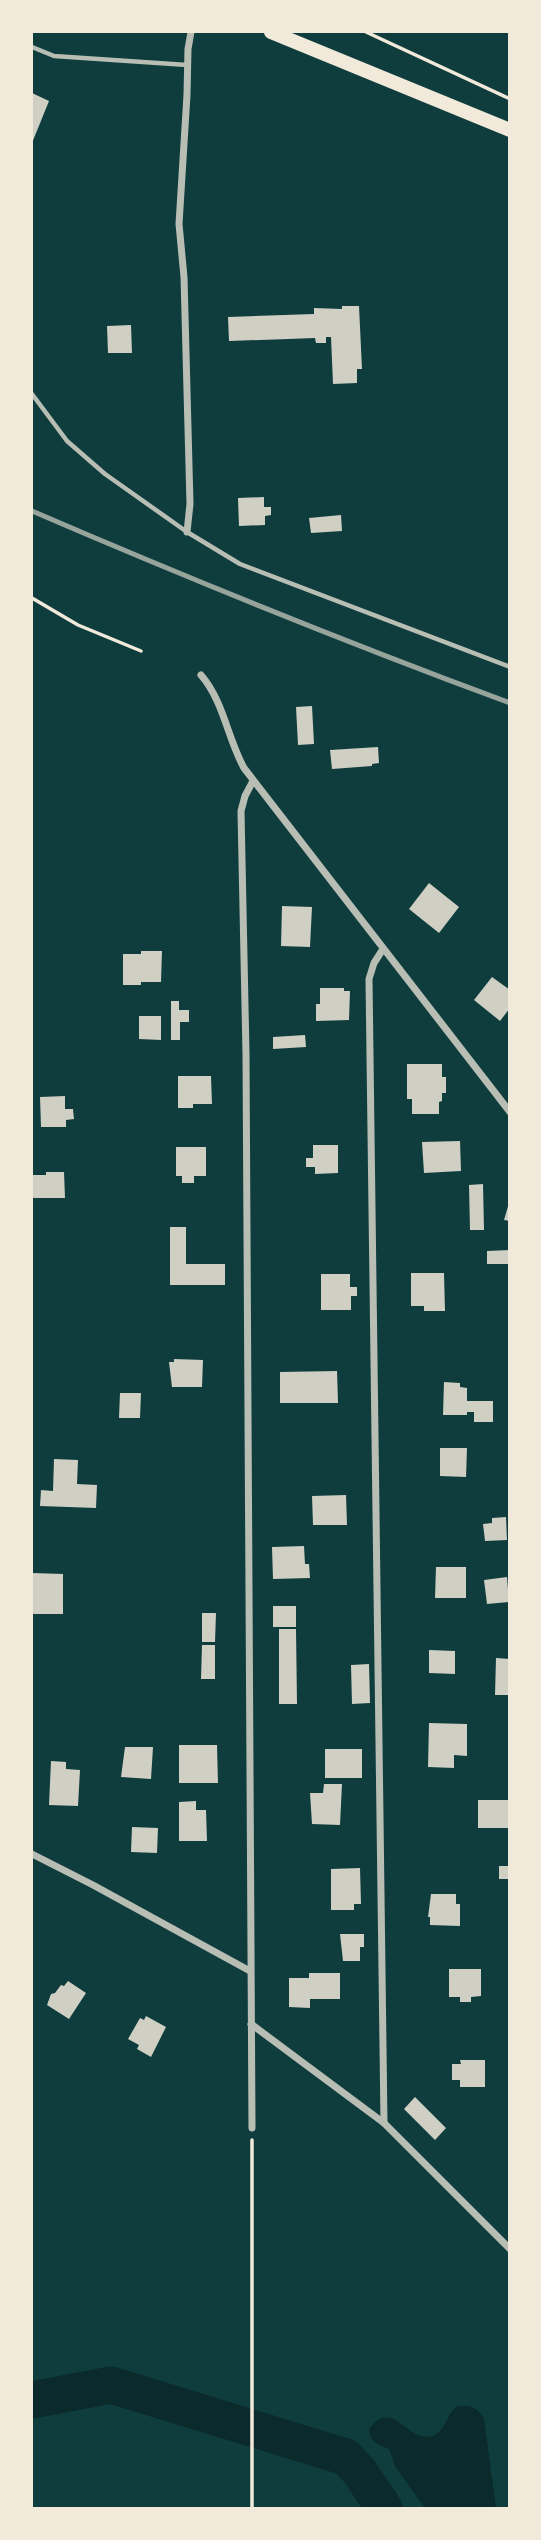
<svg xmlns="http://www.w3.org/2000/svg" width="541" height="2540" font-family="Arial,sans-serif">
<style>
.water{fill:#0a2a2b}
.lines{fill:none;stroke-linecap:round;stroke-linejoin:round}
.river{stroke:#0a2a2b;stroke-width:37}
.building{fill:#cfcfc3}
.path{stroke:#f1e9da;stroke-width:3.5}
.service{stroke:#b8beb3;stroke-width:4.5}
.minor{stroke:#b8beb3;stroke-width:7}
.trunk{stroke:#f1e9da;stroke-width:14}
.rail{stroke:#97a49c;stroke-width:5}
</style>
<rect width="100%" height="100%" fill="#0f3d3e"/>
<path class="water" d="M457 2406C470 2405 478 2407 484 2419L496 2508H425L395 2466 389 2449C378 2444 370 2443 369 2429 393 2396 406 2443 432 2436 446 2432 446 2414 457 2406Z"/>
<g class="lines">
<path class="river" d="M32 2400 111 2385 346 2457 359 2471 384 2508"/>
</g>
<g class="building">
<path d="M32 93 49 101 32 143Z"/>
<path d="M342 306H359L362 369H357V383L333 384 331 337H326V343H316L315 338 229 341 228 317 314 314V308L342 309Z"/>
<path d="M131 325 132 353H108L107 326Z"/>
<path d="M264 497V507H271V515L265 516V525L239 526 238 498Z"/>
<path d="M341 515 342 531 311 533 309 518Z"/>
<path d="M312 706 314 744 298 745 296 707Z"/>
<path d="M378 747 379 763 372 764V766L332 769 330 750Z"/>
<path d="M429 883 459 907 439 933 409 909Z"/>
<path d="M282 906 312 907 310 947 281 946Z"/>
<path d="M141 951H162L161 982H141V985H123V954H141Z"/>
<path d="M492 977 510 990V1008L500 1021 474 1000Z"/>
<path d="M320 988H344V991H350L349 1020 316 1021V1004H320Z"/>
<path d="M171 1001H179V1010H189V1022H180V1040H171Z"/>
<path d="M139 1016H161V1040L139 1039Z"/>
<path d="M305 1035 306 1047 273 1049V1037Z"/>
<path d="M407 1064H442V1077H446V1093H442V1101L439 1102V1114H412V1099H407Z"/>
<path d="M178 1076H211L212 1104H193V1108H178Z"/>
<path d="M65 1096V1109H73L74 1119 66 1120V1127H41L40 1097Z"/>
<path d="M460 1141 461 1171 424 1173 422 1142Z"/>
<path d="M313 1145H338V1173L315 1174V1167H306V1158H313Z"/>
<path d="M176 1147H206V1176H194V1183H182V1176H176Z"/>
<path d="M46 1172H64L65 1198H32V1175H46Z"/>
<path d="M483 1184 484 1230H470L469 1185Z"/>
<path d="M509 1203H510V1221L504 1220Z"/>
<path d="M170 1227H186V1264H225V1285H170Z"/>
<path d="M510 1250V1264H487V1251Z"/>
<path d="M411 1273H444L445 1311H424V1306H411Z"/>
<path d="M321 1274H350V1287H357V1296H351V1310H321Z"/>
<path d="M174 1359 203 1360 202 1387H172L169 1362H174Z"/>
<path d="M337 1371 338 1403H280V1372Z"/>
<path d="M444 1382 460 1383V1387L467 1388V1401H493V1422H474V1412H467V1415H443Z"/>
<path d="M120 1393H141L140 1418H119Z"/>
<path d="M440 1448H467L466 1477 440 1476Z"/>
<path d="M54 1459 78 1460 77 1484 97 1485 96 1508 40 1506 41 1490 53 1491Z"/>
<path d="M346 1495 347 1525H313L312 1496Z"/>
<path d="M506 1517 507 1540 485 1541 483 1524 492 1523V1518Z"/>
<path d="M304 1546 305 1564H309L310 1578 273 1579 272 1547Z"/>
<path d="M436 1567H466V1598H435Z"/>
<path d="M32 1573 63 1574V1614H32Z"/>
<path d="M507 1577 509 1602 487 1604 484 1580Z"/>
<rect x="273" y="1606" width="23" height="21"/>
<path d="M202 1613H216L215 1642H202Z"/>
<path d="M279 1629H296L297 1704H279Z"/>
<path d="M202 1645H215V1679H201Z"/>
<path d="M429 1650 455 1651V1674L429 1673Z"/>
<path d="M496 1658 510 1659V1695H495Z"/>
<path d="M369 1664 370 1703 352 1704 351 1665Z"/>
<path d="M429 1723 467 1724V1756L454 1755V1768L428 1767Z"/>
<path d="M179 1745H217L218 1783H179Z"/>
<path d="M125 1747H153L151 1779 121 1777Z"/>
<rect x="325" y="1749" width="37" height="29"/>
<path d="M51 1761 66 1762V1769L80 1770 78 1806 49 1805Z"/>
<path d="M324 1784H342L340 1825 312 1824 310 1793H323Z"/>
<rect x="478" y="1800" width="32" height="28"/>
<path d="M196 1801V1810H206L207 1841H179V1802Z"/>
<path d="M132 1827 158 1828 157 1853 131 1852Z"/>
<rect x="499" y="1866" width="11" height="13"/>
<path d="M360 1868 361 1904H354V1910H331V1869Z"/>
<path d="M431 1894H456V1904H460V1926L430 1925V1917H428Z"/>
<path d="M340 1934H364V1947H360V1961H343Z"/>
<path d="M449 1969H481V1996L471 1997V2002H460V1997H449Z"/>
<path d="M309 1973H340V1999H310V2008L289 2007V1978H309Z"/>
<path d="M68 1981 86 1993 69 2019 47 2005 51 1994 55 1993 61 1985 64 1986Z"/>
<path d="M146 2016 166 2027 151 2057 137 2049 139 2045 128 2039 140 2018 144 2020Z"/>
<path d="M460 2060H485V2087H460V2080H452V2064H461Z"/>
<path d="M415 2097 446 2128 435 2140 404 2109Z"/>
</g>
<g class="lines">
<g class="path">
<path d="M366 32 510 99"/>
<path d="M32 598 78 625 141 651"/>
<path d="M252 2140V2508"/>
</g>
<g class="service">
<path d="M32 47 54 56 187 65"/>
<path d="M32 394 67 441 105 474 187 532 240 564 510 667"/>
</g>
<g class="minor">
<path d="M187 532 190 504 184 277 179 224 187 95 188 49 191 32"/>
<path d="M201 675C224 702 227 737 244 768L510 1112"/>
<path d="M383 949 374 963 369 979 384 2123"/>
<path d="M32 1854 93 1885 250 1971"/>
<path d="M251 2024 384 2123 510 2249"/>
<path d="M252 2128 246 1054 241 811 245 796 253 781"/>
</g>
<path class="trunk" d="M271 32 510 130"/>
<path class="rail" d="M32 511C190 579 348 643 510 703"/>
</g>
<rect width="541" height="2540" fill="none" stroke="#f1e9da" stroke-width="66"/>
</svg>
